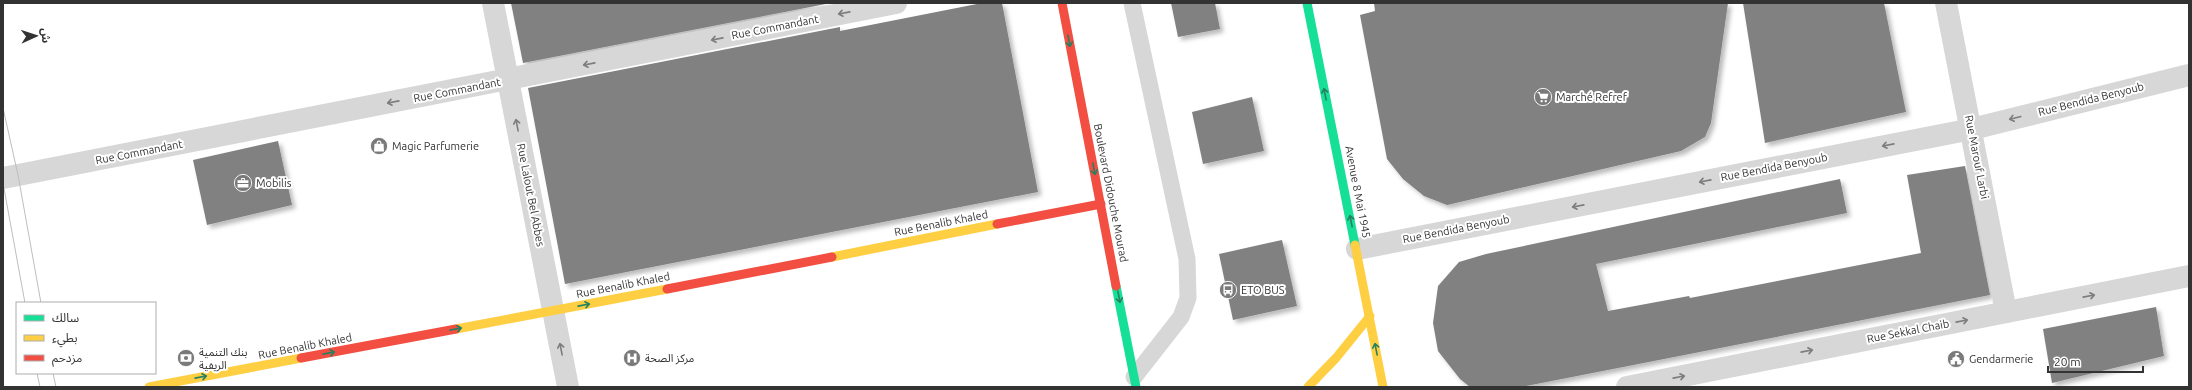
<svg xmlns="http://www.w3.org/2000/svg" width="2192" height="390" font-family="Ubuntu,'Noto Sans Arabic',sans-serif">
<style>
.building{fill:#818181;filter:url(#shadow)}
.lines{fill:none;stroke-linecap:round;stroke-linejoin:round}
.lane{stroke:#d7d7d7;stroke-width:17}
.street{stroke:#d7d7d7;stroke-width:22}
.fast{stroke:#16e098;stroke-width:9}
.slow{stroke:#ffcf43;stroke-width:9}
.jam{stroke:#f24e42;stroke-width:9}
.tram{stroke:#bebebe;stroke-width:1}
.oneway{stroke:#7d7d7d}
.oneway2{stroke:#268160}
.labels{text-anchor:middle;stroke-width:4;stroke-linejoin:round;paint-order:stroke}
.street-label{font-size:11px;fill:#333;stroke:#fff}
.poi-label{font-size:11px;fill:#333;stroke:#fff;text-anchor:start}
</style>
<defs>
<filter id="shadow"><feDropShadow dx="3.5" dy="3.5" stdDeviation="2" flood-color="#0004"/></filter>
</defs>
<rect width="100%" height="100%" fill="#fff"/>
<g class="building">
<path d="M511 3H831L523 63Z"/>
<path d="M982 3H1002L1038 192 565 284 528 88 840 27V31Z"/>
<path d="M1171 3H1215L1220 29 1178 37Z"/>
<path d="M1374 3H1728L1711 123 1705 137 1681 151 1447 205 1424 196 1403 179 1387 159 1360 15 1375 11Z"/>
<path d="M1743 3H1884L1906 112 1765 143Z"/>
<path d="M1252 97 1264 151 1203 164 1192 112Z"/>
<path d="M278 141 292 205 207 225 193 160Z"/>
<path d="M1965 166 1990 295 1521 387H1470L1460 379 1438 351 1433 323 1438 286 1459 262 1486 254 1840 179 1847 213 1596 264 1608 311 1689 296 1690 298 1921 253 1907 175Z"/>
<path d="M1282 240 1297 306 1233 320 1219 254Z"/>
<path d="M2156 307 2164 356 2052 383 2043 329Z"/>
</g>
<g class="lines">
<path class="lane" d="M1132 3 1187 259 1188 298 1181 317 1134 377"/>
<g class="street">
<path d="M493 3 568 387"/>
<path d="M1946 3 2006 312"/>
<path d="M3 178 896 3"/>
<path d="M1357 249 1972 129 2189 75"/>
<path d="M1627 387 2189 276"/>
</g>
<g class="fast">
<path d="M1307 3 1355 245"/>
<path d="M1116 286 1136 387"/>
</g>
<g class="slow">
<path d="M1355 245 1383 387"/>
<path d="M832 257 997 224"/>
<path d="M456 329 667 289"/>
<path d="M149 387 301 358"/>
<path d="M1308 387 1336 358 1370 316"/>
</g>
<g class="jam">
<path d="M1062 3 1116 286"/>
<path d="M997 224 1101 204"/>
<path d="M667 289 832 257"/>
<path d="M301 358 456 329"/>
</g>
<g class="tram">
<path d="M3 108 18 175 41 303"/>
<path d="M3 183 25 303"/>
<path d="M37 373 40 387"/>
<path d="M53 373 56 387"/>
</g>
</g>
<defs><path id="oneway-shaft" d="M-6 0H5M1.5-3L5.5 0L1.5 3" fill="none" stroke-width="1.6" stroke-linecap="round" stroke-linejoin="round"/></defs>
<g class="oneway">
<use href="#oneway-shaft" transform="translate(844 13) rotate(169)"/>
<use href="#oneway-shaft" transform="translate(717 39) rotate(169)"/>
<use href="#oneway-shaft" transform="translate(589 64) rotate(169)"/>
<use href="#oneway-shaft" transform="translate(393 102) rotate(169)"/>
<use href="#oneway-shaft" transform="translate(2015 118) rotate(166)"/>
<use href="#oneway-shaft" transform="translate(517 125) rotate(-101)"/>
<use href="#oneway-shaft" transform="translate(1888 145) rotate(169)"/>
<use href="#oneway-shaft" transform="translate(1705 181) rotate(169)"/>
<use href="#oneway-shaft" transform="translate(1578 206) rotate(169)"/>
<use href="#oneway-shaft" transform="translate(2089 296) rotate(-11)"/>
<use href="#oneway-shaft" transform="translate(1962 321) rotate(-11)"/>
<use href="#oneway-shaft" transform="translate(561 349) rotate(-101)"/>
<use href="#oneway-shaft" transform="translate(1807 351) rotate(-11)"/>
<use href="#oneway-shaft" transform="translate(1679 377) rotate(-11)"/>
</g>
<g class="oneway2">
<use href="#oneway-shaft" transform="translate(1069 41) rotate(79)"/>
<use href="#oneway-shaft" transform="translate(1325 94) rotate(-101)"/>
<use href="#oneway-shaft" transform="translate(1094 169) rotate(79)"/>
<use href="#oneway-shaft" transform="translate(1351 221) rotate(-101)"/>
<use href="#oneway-shaft" transform="translate(1119 297) rotate(79)"/>
<use href="#oneway-shaft" transform="translate(584 305) rotate(-11)"/>
<use href="#oneway-shaft" transform="translate(456 329) rotate(-11)"/>
<use href="#oneway-shaft" transform="translate(1376 349) rotate(-101)"/>
<use href="#oneway-shaft" transform="translate(329 353) rotate(-11)"/>
<use href="#oneway-shaft" transform="translate(201 377) rotate(-11)"/>
</g>
<defs>
<symbol id="supermarket-disc" viewBox="-11 -11 22 22"><circle r="9.5" fill="#7a7a7a" stroke="#fff"/><path d="M-6-5.5h2.5l.6 2H6L4.5 2H-2.5L-4.4-4H-6ZM-1.5 3.2a1.3 1.3 0 1 0 .1 0ZM3 3.2a1.3 1.3 0 1 0 .1 0Z" fill="#fff"/></symbol>
<symbol id="shop-disc" viewBox="-11 -11 22 22"><circle r="9.5" fill="#7a7a7a" stroke="#fff"/><path d="M-5-2.5h2.3a2.7 3.5 0 0 1 5.4 0H5L5.5 6h-11ZM-1.5-2.5h3a1.5 2.3 0 0 0-3 0Z" fill="#fff"/></symbol>
<symbol id="office-disc" viewBox="-11 -11 22 22"><circle r="9.5" fill="#7a7a7a" stroke="#fff"/><path d="M-6-3h4V-5.5h4V-3h4V5H-6ZM-1-4.5V-3h2v-1.5ZM-6 0V1H6V0Z" fill="#fff"/></symbol>
<symbol id="bus-disc" viewBox="-11 -11 22 22"><circle r="9.5" fill="#7a7a7a" stroke="#fff"/><path d="M-5-6H5V4H4V6H2V4H-2V6H-4V4H-5ZM-3.5-4V0h7V-4ZM-3.5 1.2v1.5H-2V1.2ZM2 1.2v1.5H3.5V1.2Z" fill="#fff"/></symbol>
<symbol id="bank-disc" viewBox="-11 -11 22 22"><circle r="9.5" fill="#7a7a7a" stroke="#fff"/><path d="M-6-4H6V4H-6ZM0-2.3a2.3 2.3 0 1 0 0 4.6a2.3 2.3 0 1 0 0-4.6Z" fill="#fff"/></symbol>
<symbol id="hospital-disc" viewBox="-11 -11 22 22"><circle r="9.5" fill="#7a7a7a" stroke="#fff"/><path d="M-5-5h3v3.5h4V-5h3V5h-3V1.5h-4V5h-3Z" fill="#fff"/></symbol>
<symbol id="civic-disc" viewBox="-11 -11 22 22"><circle r="9.5" fill="#7a7a7a" stroke="#fff"/><path d="M-.6-6.5H3V-4.5H.6V-3L4-1V1h2V6H-6V1h2V-1L-.6-3ZM-1.2 2.5V6h2.4V2.5Z" fill="#fff"/></symbol>
</defs>
<g fill-rule="evenodd">
<use href="#supermarket-disc" x="1533" y="87" width="20" height="20"/>
<use href="#shop-disc" x="369" y="136" width="20" height="20"/>
<use href="#office-disc" x="233" y="173" width="20" height="20"/>
<use href="#bus-disc" x="1218" y="280" width="20" height="20"/>
<use href="#bank-disc" x="176" y="348" width="20" height="20"/>
<use href="#hospital-disc" x="622" y="348" width="20" height="20"/>
<use href="#civic-disc" x="1946" y="349" width="20" height="20"/>
</g>
<g class="labels">
<g class="street-label">
<text transform="translate(775 27) rotate(-11)" y="4">Rue Commandant</text>
<text transform="translate(457 90) rotate(-11)" y="4">Rue Commandant</text>
<text transform="translate(2091 99) rotate(-14)" y="4">Rue Bendida Benyoub</text>
<text transform="translate(139 152) rotate(-11)" y="4">Rue Commandant</text>
<text transform="translate(1977 157) rotate(79)" y="4">Rue Marouf Larbi</text>
<text transform="translate(1774 167) rotate(-11)" y="4">Rue Bendida Benyoub</text>
<text transform="translate(1358 192) rotate(79)" y="4">Avenue 8 Mai 1945</text>
<text transform="translate(1111 193) rotate(79)" y="4">Boulevard Didouche Mourad</text>
<text transform="translate(531 195) rotate(79)" y="4">Rue Lalout Bel Abbes</text>
<text transform="translate(941 223) rotate(-11)" y="4">Rue Benalib Khaled</text>
<text transform="translate(1456 229) rotate(-11)" y="4">Rue Bendida Benyoub</text>
<text transform="translate(623 285) rotate(-11)" y="4">Rue Benalib Khaled</text>
<text transform="translate(1908 331) rotate(-11)" y="4">Rue Sekkal Chaib</text>
<text transform="translate(305 346) rotate(-11)" y="4">Rue Benalib Khaled</text>
</g>
<g class="poi-label">
<text x="1556" y="101">Marché Refref</text>
<text x="392" y="150">Magic Parfumerie</text>
<text x="256" y="187">Mobilis</text>
<text x="1241" y="294">ETO BUS</text>
<text x="199" y="356">بنك التنمية<tspan x="199" dy="13">الريفية</tspan></text>
<text x="645" y="362">مركز الصحة</text>
<text x="1969" y="363">Gendarmerie</text>
</g>
</g>
<rect width="2192" height="390" fill="none" stroke="#333333" stroke-width="8"/>
<rect x="16" y="302" width="140" height="72" fill="#ffffff" stroke="#adadad"/>
<rect x="24" y="315" width="20" height="6" fill="#16e098" stroke="#adadad"/>
<text x="52" y="322" font-size="12" fill="#333333">سالك</text>
<rect x="24" y="335" width="20" height="6" fill="#ffcf43" stroke="#adadad"/>
<text x="52" y="342" font-size="12" fill="#333333">بطيء</text>
<rect x="24" y="355" width="20" height="6" fill="#f24e42" stroke="#adadad"/>
<text x="52" y="362" font-size="12" fill="#333333">مزدحم</text>
<g transform="translate(36 36) rotate(87)" stroke="#ffffff" stroke-width="3" paint-order="stroke">
<path d="M0-3L7 15L0 10L-7 15Z" fill="#333333"/>
<text y="-6" font-size="11" font-weight="bold" text-anchor="middle" fill="#333333">ش</text>
</g>
<path d="M2048 366v6h95v-6" fill="none" stroke="#333333" stroke-width="2"/>
<text x="2054" y="366" font-size="12" fill="#333333" stroke="#ffffff" stroke-width="3" paint-order="stroke">20 m</text>
</svg>
